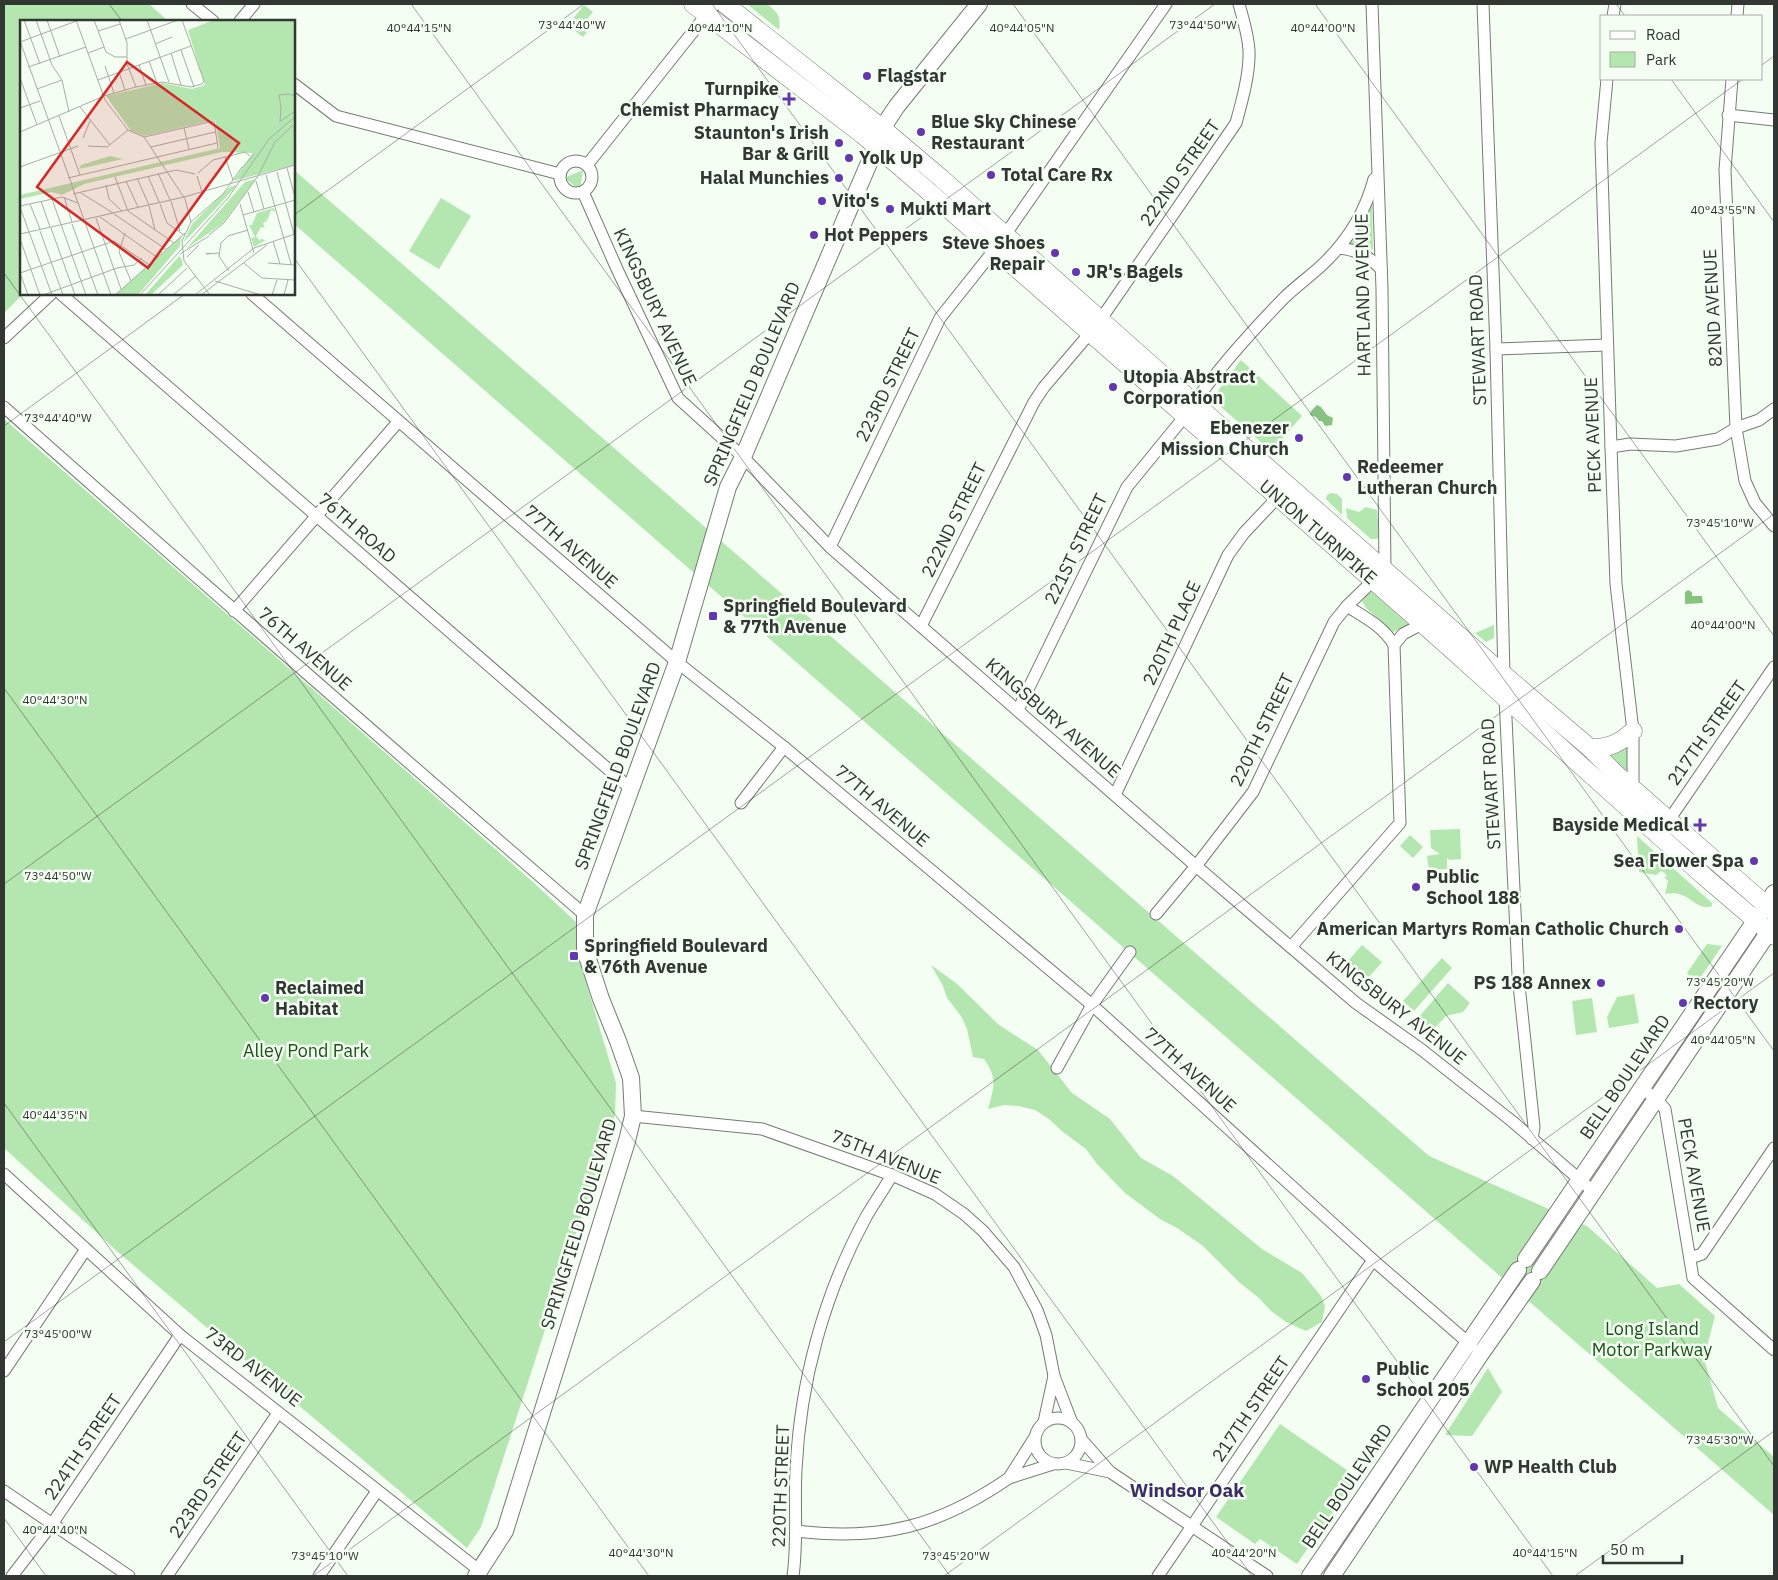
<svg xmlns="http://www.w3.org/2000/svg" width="1778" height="1580" font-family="'IBM Plex Sans',sans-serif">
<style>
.green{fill:#b4e6af}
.water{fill:#87c281}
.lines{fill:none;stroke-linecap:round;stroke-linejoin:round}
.street-casing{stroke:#747c73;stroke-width:13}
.secondary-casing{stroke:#747c73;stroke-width:18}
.primary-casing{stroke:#747c73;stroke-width:19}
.street{stroke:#fff;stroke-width:11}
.secondary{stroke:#fff;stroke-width:16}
.primary{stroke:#fff;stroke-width:18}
.ticks{fill:none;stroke:#333733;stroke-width:1;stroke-opacity:0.45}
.poi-dot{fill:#6237af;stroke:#f4fef3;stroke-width:2}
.labels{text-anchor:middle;stroke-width:5;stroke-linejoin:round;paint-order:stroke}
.poi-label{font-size:18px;font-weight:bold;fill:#333733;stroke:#f4fef3;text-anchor:start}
.street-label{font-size:18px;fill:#333733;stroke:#f4fef3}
.park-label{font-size:18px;fill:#195414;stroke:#f4fef3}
.neighbourhood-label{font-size:19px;font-weight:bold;fill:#3e2c67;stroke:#f4fef3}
.inset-road{fill:none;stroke:#a7aea6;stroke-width:1}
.view{fill:#d62828;fill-opacity:0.15;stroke:#d62828;stroke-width:2.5}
.inset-edge{fill:none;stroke:#333733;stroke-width:2.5}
.ticks-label{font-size:12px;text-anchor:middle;fill:#333733;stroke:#f4fef3;stroke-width:5;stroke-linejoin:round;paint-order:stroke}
</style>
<rect width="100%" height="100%" fill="#f4fef3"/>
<g class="green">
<path d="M4 4H149L168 21H21V294H23L4 313Z"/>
<path d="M747 4H767C778 13 781 15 779 30Z"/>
<path d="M584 5 593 12 588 18 589 23 592 26 583 37 568 25Z"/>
<path d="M294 170 1429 1156 1587 1226 1657 1288 1679 1284 1715 1316 1704 1358 1718 1408 1774 1457V1515L294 224Z"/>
<path d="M583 170 580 190 564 178Z"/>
<path d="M441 198 471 216 439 269 409 251Z"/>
<path d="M1372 204 1373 249 1349 244Z"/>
<path d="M1241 360 1302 416 1271 451 1212 399Z"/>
<path d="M4 419 534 883 576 922 577 952 616 1083 615 1114 481 1527 467 1548 119 1253 4 1148Z"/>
<path d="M1331 493 1337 494 1342 499V515L1326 499 1327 495Z"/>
<path d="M1366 507 1377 510 1379 537 1377 539H1371L1347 518 1346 508 1359 512Z"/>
<path d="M1372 592 1408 624V626L1393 632 1366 608 1362 601 1369 593Z"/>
<path d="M1494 625V638L1486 642 1475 633Z"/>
<path d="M1628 745V771L1627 772 1607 755Z"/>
<path d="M1460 829 1461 859 1450 860 1447 858V869L1429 870 1427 856 1440 854 1431 848 1430 830Z"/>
<path d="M1410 835 1423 847 1413 858 1400 846Z"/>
<path d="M1637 836 1712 903V906C1700 911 1693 899 1682 895 1677 893 1671 893 1665 894L1668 881 1664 877H1667L1665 873 1661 871 1656 875 1639 872Z"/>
<path d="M1707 944 1722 946 1696 984 1687 973Z"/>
<path d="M1362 945 1382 962 1362 985 1342 968Z"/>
<path d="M1442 958 1452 968 1414 1011 1403 1001Z"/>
<path d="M931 965 956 983 999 1025 1038 1050 1072 1093 1110 1119 1141 1158 1173 1176 1262 1249 1302 1273 1321 1296 1325 1306 1322 1322 1306 1331 1286 1322 1271 1311 1259 1298 1240 1283 1203 1246 1177 1228 1160 1219 1125 1193 1097 1164 1086 1149 1063 1132 1049 1119 1035 1110 1019 1106 1004 1105 988 1109C994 1087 998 1079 984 1059L973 1057 967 1029 961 1016 947 998 943 986Z"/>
<path d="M1448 983 1470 1003 1463 1012 1446 1016 1432 1031 1418 1018Z"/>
<path d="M1634 994 1639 1023 1609 1028 1607 1017 1617 997Z"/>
<path d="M1592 998 1597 1032 1576 1035 1572 1001Z"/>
<path d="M1488 1368 1502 1392 1472 1436 1445 1435Z"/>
<path d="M1280 1424 1357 1477 1297 1564 1260 1539 1255 1544 1216 1517Z"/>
</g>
<g class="water">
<path d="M1317 405 1321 407 1327 415 1333 418 1332 425 1325 426 1322 421H1319L1316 417 1310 415 1311 411Z"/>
<path d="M1688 590 1692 592V596H1702L1703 603 1685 604V592Z"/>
</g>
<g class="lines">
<defs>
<g id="street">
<path d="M192 4 213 21"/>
<path d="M1483 4 1496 349 1504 675"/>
<path d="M1613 16 1615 4"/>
<path d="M1737 16 1738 4"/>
<path d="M240 21 254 4"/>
<path d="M1607 79 1601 143 1611 447 1616 584 1633 731V789"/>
<path d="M1732 79 1725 170 1736 428 1745 481 1755 503 1774 526"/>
<path d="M294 84 336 116 560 174"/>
<path d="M1728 115 1774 120"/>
<circle cx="576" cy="177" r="16"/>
<path d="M587 165 715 4"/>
<path d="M583 192 617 269 678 398 743 457 830 547 1196 866 1356 1003 1422 1050 1513 1122 1594 1192"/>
<path d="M1005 235 1166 4"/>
<path d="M1339 248C1357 250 1369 256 1381 269"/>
<path d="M61 294 631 789"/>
<path d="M252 294 677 662 784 747 1092 1005 1373 1260 1472 1346"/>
<path d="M1101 319 1236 123C1242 101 1250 73 1249 50 1248 34 1243 19 1239 4"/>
<path d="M4 338 51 294"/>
<path d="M1496 349 1607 345"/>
<path d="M1194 403C1221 365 1251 332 1284 298 1295 287 1309 277 1321 266 1347 242 1365 213 1374 179"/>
<path d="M4 407C196 577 390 747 585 915"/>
<path d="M1611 447 1630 444 1676 446 1718 439 1736 428 1759 420 1774 409"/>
<path d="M830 547 940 318 995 249"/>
<path d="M1347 606C1364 617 1383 626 1394 645"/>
<path d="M234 611 398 422"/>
<path d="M921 626 1034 402 1044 387 1090 333"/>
<path d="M1505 697 1518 975 1534 1127 1532 1139"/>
<path d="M1018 710 1127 487 1185 416"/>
<path d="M1115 795 1228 555 1244 533 1278 497"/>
<path d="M741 803 784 747"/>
<path d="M1669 820 1774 667"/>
<path d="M1156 914 1196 866 1253 792 1334 622 1347 606 1385 569 1382 289 1372 4"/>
<path d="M1291 947 1400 823 1394 645 1403 634 1422 624"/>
<path d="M1057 1068 1092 1005 1130 952"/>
<path d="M1642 1088 1656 1099 1665 1109 1693 1278 1774 1350"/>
<path d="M633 1116 762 1129 892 1175 935 1194 964 1214 983 1231 1014 1267 1037 1310 1046 1335 1054 1376"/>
<path d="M4 1174 180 1335 480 1571"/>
<path d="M1690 1258 1702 1254 1774 1148"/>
<path d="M4 1371 86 1249"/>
<circle cx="1058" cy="1441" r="23"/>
<path d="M1044 1422 1054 1376 1072 1423"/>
<path d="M1035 1437 1009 1478 1053 1464"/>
<path d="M1066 1463 1110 1472 1081 1439"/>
<path d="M1110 1472 1267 1576"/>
<path d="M4 1491 129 1576"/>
<path d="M796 1531C881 1541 938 1527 1009 1478"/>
<path d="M12 1576 52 1524 180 1335"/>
<path d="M167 1576 278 1413"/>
<path d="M319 1576 377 1491"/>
<path d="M793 1576C798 1541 794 1506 796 1470 800 1382 824 1294 866 1217 874 1203 884 1189 892 1175"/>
<path d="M1158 1576 1373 1260"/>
</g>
<g id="secondary">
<path d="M1526 1259 1774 893"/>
<path d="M1540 1271 1774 924"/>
<path d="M476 1576 505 1531 627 1141 633 1116 631 1078 618 1041 601 999 585 950V915L677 662 728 487 743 457 887 121 897 106 979 4"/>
<path d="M1310 1576 1518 1270"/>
<path d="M1332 1576 1480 1355 1532 1281"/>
</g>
<g id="primary">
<path d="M693 4 863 135 927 190 1431 631 1705 877 1774 936"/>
<path d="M725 4 883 129 941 178 1194 403 1504 675 1590 748 1617 775 1774 912"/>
<path d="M1590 748C1608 749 1620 743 1633 731"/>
</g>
</defs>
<use href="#street" class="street-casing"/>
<use href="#secondary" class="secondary-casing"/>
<use href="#primary" class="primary-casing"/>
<use href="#street" class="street"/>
<use href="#secondary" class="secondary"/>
<use href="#primary" class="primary"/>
</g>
<path class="ticks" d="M109 4 122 21M411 4 1553 1576M712 4 1774 1466M1013 4 1774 1051M1315 4 1774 636M1616 4 1625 16M1762 65 1774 56M1671 79 1774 222M294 215 584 4M294 258 1252 1576M4 273 950 1576M4 426 185 294M4 688 649 1576M4 884 1215 4M4 1103 348 1576M4 1342 1743 79M4 1518 46 1576M313 1576 1774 514M944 1576 1774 973M1575 1576 1774 1431"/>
<g class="poi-dot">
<circle cx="867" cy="76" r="5"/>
<path d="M786.5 91.5h5v5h5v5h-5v5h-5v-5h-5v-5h5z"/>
<circle cx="921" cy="132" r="5"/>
<circle cx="839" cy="143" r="5"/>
<circle cx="849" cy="158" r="5"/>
<circle cx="991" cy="175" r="5"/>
<circle cx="839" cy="178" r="5"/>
<circle cx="822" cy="201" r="5"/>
<circle cx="890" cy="209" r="5"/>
<circle cx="814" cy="235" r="5"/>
<circle cx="1055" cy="253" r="5"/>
<circle cx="1076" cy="272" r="5"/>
<circle cx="1113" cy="387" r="5"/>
<circle cx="1299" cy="438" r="5"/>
<circle cx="1347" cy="477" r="5"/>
<rect x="708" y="611" width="10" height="10" rx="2.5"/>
<path d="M1697.5 817.5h5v5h5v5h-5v5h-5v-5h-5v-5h5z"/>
<circle cx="1754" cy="861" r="5"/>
<circle cx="1416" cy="887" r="5"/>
<circle cx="1679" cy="929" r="5"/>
<rect x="569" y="951" width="10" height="10" rx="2.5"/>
<circle cx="1601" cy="983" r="5"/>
<circle cx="265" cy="998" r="5"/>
<circle cx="1683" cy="1003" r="5"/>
<circle cx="1366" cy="1379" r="5"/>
<circle cx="1474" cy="1467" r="5"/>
</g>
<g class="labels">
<g class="poi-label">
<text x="877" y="82">Flagstar</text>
<text x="779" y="95" text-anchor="end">Turnpike<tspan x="779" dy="21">Chemist Pharmacy</tspan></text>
<text x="931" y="128">Blue Sky Chinese<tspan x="931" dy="21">Restaurant</tspan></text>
<text x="829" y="139" text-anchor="end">Staunton's Irish<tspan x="829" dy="21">Bar &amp; Grill</tspan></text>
<text x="859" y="164">Yolk Up</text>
<text x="1001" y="181">Total Care Rx</text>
<text x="829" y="184" text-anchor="end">Halal Munchies</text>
<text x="832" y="207">Vito's</text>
<text x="900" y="215">Mukti Mart</text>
<text x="824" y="241">Hot Peppers</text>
<text x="1045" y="249" text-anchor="end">Steve Shoes<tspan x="1045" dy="21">Repair</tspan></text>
<text x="1086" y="278">JR's Bagels</text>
<text x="1123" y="383">Utopia Abstract<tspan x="1123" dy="21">Corporation</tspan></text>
<text x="1289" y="434" text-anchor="end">Ebenezer<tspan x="1289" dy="21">Mission Church</tspan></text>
<text x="1357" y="473">Redeemer<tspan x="1357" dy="21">Lutheran Church</tspan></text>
<text x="723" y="612">Springfield Boulevard<tspan x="723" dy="21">&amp; 77th Avenue</tspan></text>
<text x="1689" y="831" text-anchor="end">Bayside Medical</text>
<text x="1744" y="867" text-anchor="end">Sea Flower Spa</text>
<text x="1426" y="883">Public<tspan x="1426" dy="21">School 188</tspan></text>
<text x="1669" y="935" text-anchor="end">American Martyrs Roman Catholic Church</text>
<text x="584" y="952">Springfield Boulevard<tspan x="584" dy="21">&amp; 76th Avenue</tspan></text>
<text x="1591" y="989" text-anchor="end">PS 188 Annex</text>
<text x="275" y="994">Reclaimed<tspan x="275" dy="21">Habitat</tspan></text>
<text x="1693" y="1009">Rectory</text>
<text x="1376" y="1375">Public<tspan x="1376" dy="21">School 205</tspan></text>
<text x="1484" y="1473">WP Health Club</text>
</g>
<g class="street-label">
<text transform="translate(1180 173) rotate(-55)" y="6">222ND STREET</text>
<text transform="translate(1363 295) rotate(-91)" y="6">HARTLAND AVENUE</text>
<text transform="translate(655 307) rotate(65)" y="6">KINGSBURY AVENUE</text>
<text transform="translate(1713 308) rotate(-93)" y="6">82ND AVENUE</text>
<text transform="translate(1478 340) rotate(-92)" y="6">STEWART ROAD</text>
<text transform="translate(752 384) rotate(-67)" y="6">SPRINGFIELD BOULEVARD</text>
<text transform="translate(888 385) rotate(-64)" y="6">223RD STREET</text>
<text transform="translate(1593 435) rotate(-92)" y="6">PECK AVENUE</text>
<text transform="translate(954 520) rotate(-64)" y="6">222ND STREET</text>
<text transform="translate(357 528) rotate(41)" y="6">76TH ROAD</text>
<text transform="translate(1318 532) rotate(41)" y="6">UNION TURNPIKE</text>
<text transform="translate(571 547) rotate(41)" y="6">77TH AVENUE</text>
<text transform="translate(1076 549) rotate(-64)" y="6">221ST STREET</text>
<text transform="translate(1172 633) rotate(-65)" y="6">220TH PLACE</text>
<text transform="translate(305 649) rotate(41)" y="6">76TH AVENUE</text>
<text transform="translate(1053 718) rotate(41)" y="6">KINGSBURY AVENUE</text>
<text transform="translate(1262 730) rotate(-64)" y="6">220TH STREET</text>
<text transform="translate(1707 733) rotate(-55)" y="6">217TH STREET</text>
<text transform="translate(618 766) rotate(-70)" y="6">SPRINGFIELD BOULEVARD</text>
<text transform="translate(1491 784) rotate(-93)" y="6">STEWART ROAD</text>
<text transform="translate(882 806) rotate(40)" y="6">77TH AVENUE</text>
<text transform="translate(1396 1008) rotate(38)" y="6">KINGSBURY AVENUE</text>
<text transform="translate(1190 1070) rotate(42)" y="6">77TH AVENUE</text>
<text transform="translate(1625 1077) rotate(-56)" y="6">BELL BOULEVARD</text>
<text transform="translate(886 1157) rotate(22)" y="6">75TH AVENUE</text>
<text transform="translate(1694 1175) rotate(80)" y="6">PECK AVENUE</text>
<text transform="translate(579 1224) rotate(-73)" y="6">SPRINGFIELD BOULEVARD</text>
<text transform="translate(253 1367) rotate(38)" y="6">73RD AVENUE</text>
<text transform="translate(1251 1409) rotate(-56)" y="6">217TH STREET</text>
<text transform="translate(83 1447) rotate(-56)" y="6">224TH STREET</text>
<text transform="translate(208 1485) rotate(-56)" y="6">223RD STREET</text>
<text transform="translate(781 1486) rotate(-88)" y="6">220TH STREET</text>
<text transform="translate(1347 1486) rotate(-56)" y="6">BELL BOULEVARD</text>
</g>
<g class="park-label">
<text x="306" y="1057">Alley Pond Park</text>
<text x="1652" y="1335">Long Island<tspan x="1652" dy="21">Motor Parkway</tspan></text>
</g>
<g class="neighbourhood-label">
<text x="1187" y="1497">Windsor Oak</text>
</g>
</g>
<g transform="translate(20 20)">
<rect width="275" height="275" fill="#f4fef3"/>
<path d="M194 0H275V145L213 161 233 133 202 132 64 164 42 175 32 172 0 179V175L200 128 195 100 124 116 111 111 86 76 142 63 172 69 185 65 168 10ZM90 136 103 139 59 149 61 145ZM236 159 203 203 166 229 225 162ZM217 165 198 186 163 223 172 204 210 167ZM254 188 255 192 251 190 248 199 244 198 248 200 243 203 245 208 241 207 236 216 240 221V219L246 220 234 227 231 218 235 217 229 205H232L237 193ZM161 217 160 226 118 275H95ZM161 234 159 238 161 237 163 245 131 275H125Z" fill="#b4e6af"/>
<path class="inset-road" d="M4 0 20 44M16 0 32 45 42 60 49 92M27 0 40 37M56 0 85 80 108 110 124 117 165 179 171 202 162 221 164 241 190 275M74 0 86 32 95 37H107M99 0 107 23V44L116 67M127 0 149 62M78 11 100 4M106 19 158 0M0 21 52 165M0 22 59 0M135 24 152 17M161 30 174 67M68 33 84 27M151 33 161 65M129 41 137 63M119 45 126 65M85 46 94 73M8 47 66 27M99 52 105 70M0 58 17 105M78 60 171 26M17 69 42 60M60 87 90 125M261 87 259 75 269 74 275 76M0 88 20 81M39 96 60 155M261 101 275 91M260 102 261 87M164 108 169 129M0 112 84 76 116 67 142 62 171 67 182 64 184 61 162 0M124 117 194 101 198 128M63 118 70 101M68 126 87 127 108 110M131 127 195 112M205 137 213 160M0 147 58 126M222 148 234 134M267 148 275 177M257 152 274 214M138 153 150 180M178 153 193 140 225 132 230 136M246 155 271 244M128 156 139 182M177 156 182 172M238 156 255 122 273 105M95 157 108 191 154 223M48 158 197 123M117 158 129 185M106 161 118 187M236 161 244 189M86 165 89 179 102 191M52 166 91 275M228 172 234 192M61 173 93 193M53 174 156 150 175 154M44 177 52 202M32 179 66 275M21 181 30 207M151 181 160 211M10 184 20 209M140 184 147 203 164 215M220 184 234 233M0 186 42 177 58 183M129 186 135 210M0 187 32 275M94 194 147 230M223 195 275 180M80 197 138 238M76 198 101 269M171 202 203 174 222 147M52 204 78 275M31 208 55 275M20 211 43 275M105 213 99 232 111 261M0 214 164 177 275 145M189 215 204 203 238 156M0 219 20 275M253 221 260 244M190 233 186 234 199 233M160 234 189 216M167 237 179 225M224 243 242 258 275 260M248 243 275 245M209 251 199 236 201 223 208 216 228 210M0 253 94 221 131 246M0 253 8 275M195 261 241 275M23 275 97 248 114 245 122 238M95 275 165 213M120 275 208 178 249 119 275 97M138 275 167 248M153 275 176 256M175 275 234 228 275 214M181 275 247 225M252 275 257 260M264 275 268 260"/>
<path class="view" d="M107 42 219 123 128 248 17 167Z"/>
<rect width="275" height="275" class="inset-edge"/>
</g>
<g class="ticks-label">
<text x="572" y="29">73°44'40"W</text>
<text x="1203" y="29">73°44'50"W</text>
<text x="419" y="32">40°44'15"N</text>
<text x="720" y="32">40°44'10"N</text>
<text x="1022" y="32">40°44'05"N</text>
<text x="1323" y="32">40°44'00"N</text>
<text x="1723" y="214">40°43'55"N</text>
<text x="58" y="422">73°44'40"W</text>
<text x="1720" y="527">73°45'10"W</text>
<text x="1723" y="629">40°44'00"N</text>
<text x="55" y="704">40°44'30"N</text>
<text x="58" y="880">73°44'50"W</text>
<text x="1720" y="986">73°45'20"W</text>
<text x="1723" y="1044">40°44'05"N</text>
<text x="55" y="1119">40°44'35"N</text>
<text x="58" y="1338">73°45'00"W</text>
<text x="1720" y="1444">73°45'30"W</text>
<text x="55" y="1534">40°44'40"N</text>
<text x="641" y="1557">40°44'30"N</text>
<text x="1244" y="1557">40°44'20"N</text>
<text x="1545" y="1557">40°44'15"N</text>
<text x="325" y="1560">73°45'10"W</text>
<text x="956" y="1560">73°45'20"W</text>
</g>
<rect width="1778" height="1580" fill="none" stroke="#333733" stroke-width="10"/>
<rect x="1600" y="15" width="162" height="65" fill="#f4fef3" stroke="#a7aea6"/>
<rect x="1610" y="31" width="25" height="8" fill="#ffffff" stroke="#a7aea6"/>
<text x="1646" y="40" font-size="15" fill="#333733">Road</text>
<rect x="1610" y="52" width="25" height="15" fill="#b4e6af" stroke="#a7aea6"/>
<text x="1646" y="65" font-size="15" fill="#333733">Park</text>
<path d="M1603 1555v8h79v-8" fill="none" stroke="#333733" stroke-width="2.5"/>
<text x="1610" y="1555" font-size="15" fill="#333733" stroke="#f4fef3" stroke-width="4" paint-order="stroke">50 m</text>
</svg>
